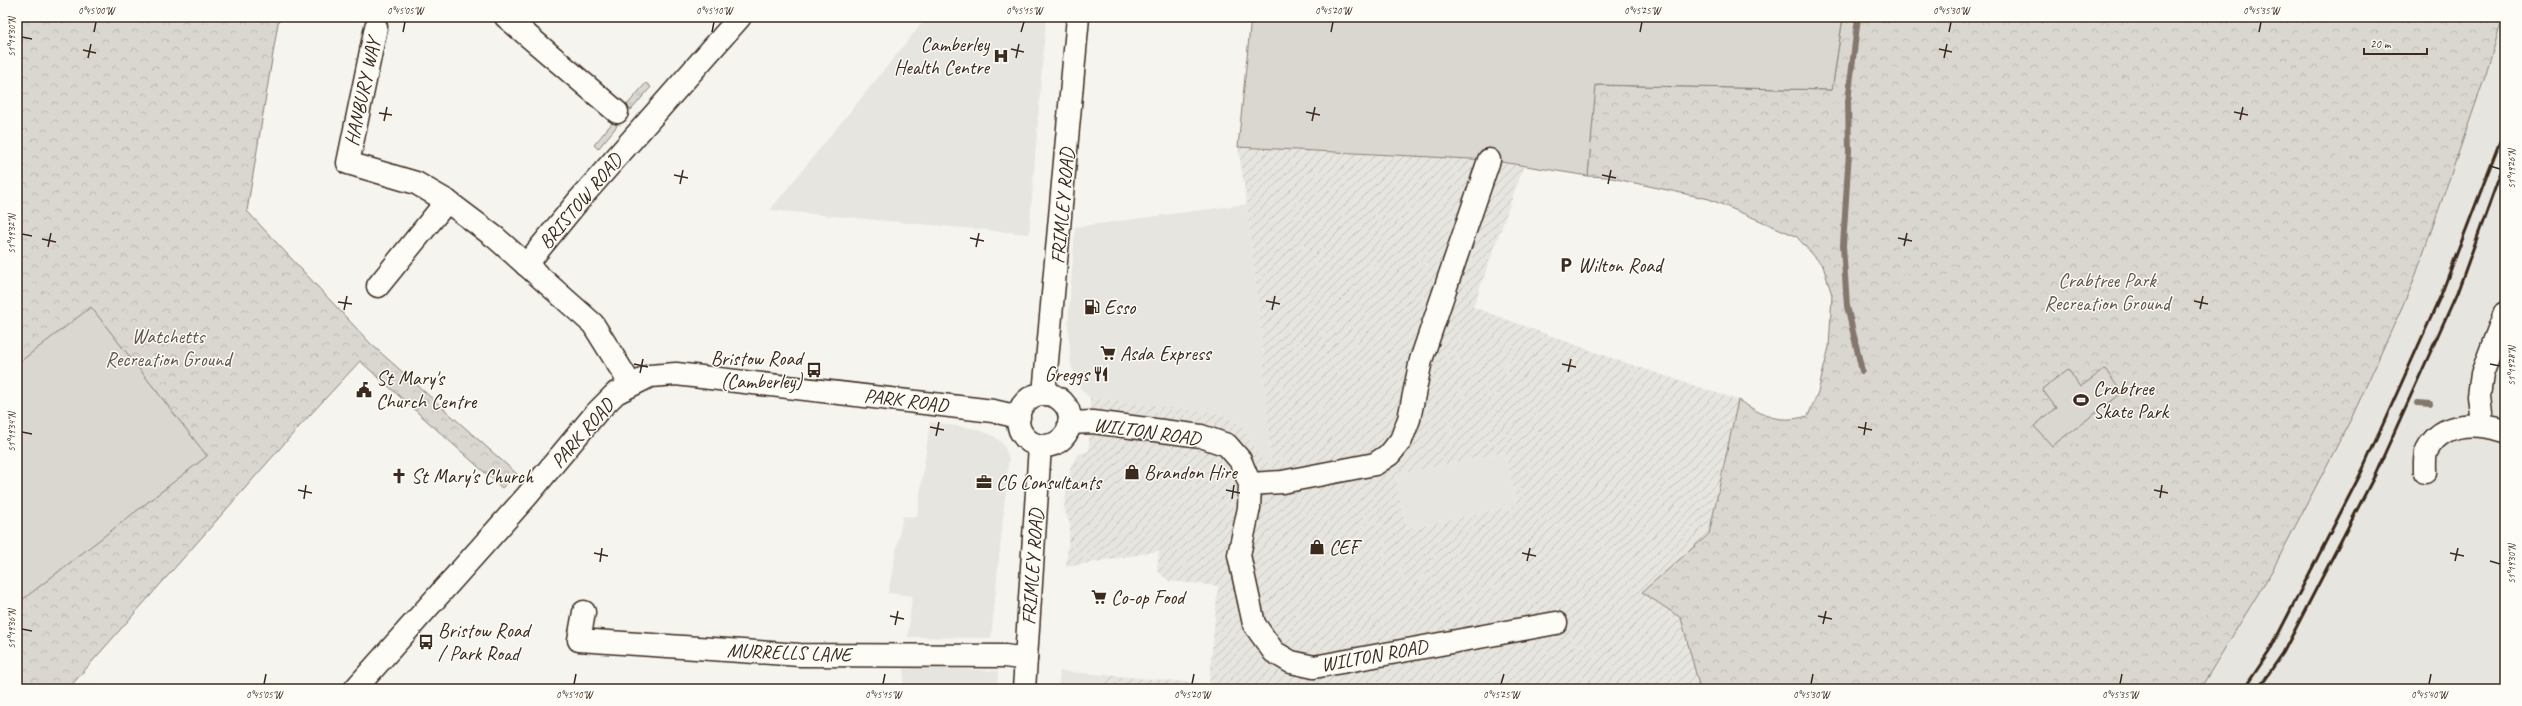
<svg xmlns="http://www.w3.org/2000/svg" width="2522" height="706" font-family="Caveat,sans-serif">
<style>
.built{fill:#e7e5df}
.industrial{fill:url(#industrial-furrows);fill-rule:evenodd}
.grass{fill:url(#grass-tufts);stroke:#8a8077}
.park{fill:url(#park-crowns);stroke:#8a8077}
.garden{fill:#dad6d0;stroke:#8a8077}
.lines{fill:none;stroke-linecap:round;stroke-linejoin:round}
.stream{stroke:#84786e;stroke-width:6}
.street-casing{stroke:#3b2a1e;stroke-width:25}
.secondary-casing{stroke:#3b2a1e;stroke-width:25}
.street{stroke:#fdfcf7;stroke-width:22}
.secondary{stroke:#fdfcf7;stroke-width:22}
.rail{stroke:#3b2a1e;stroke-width:3}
.ticks{fill:none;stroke:#3b2a1e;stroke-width:1.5}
.labels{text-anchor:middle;stroke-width:3;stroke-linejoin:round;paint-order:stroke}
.poi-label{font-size:20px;fill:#3b2a1e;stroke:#fdfcf7;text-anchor:start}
.street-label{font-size:20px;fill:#3b2a1e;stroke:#fdfcf7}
.park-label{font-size:20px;fill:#63554a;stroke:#fdfcf7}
.neatline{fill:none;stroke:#3b2a1e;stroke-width:1.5}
.ticks-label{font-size:10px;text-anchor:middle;fill:#3b2a1e}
</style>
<defs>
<pattern id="industrial-furrows" width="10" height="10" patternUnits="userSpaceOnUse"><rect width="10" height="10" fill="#e7e5df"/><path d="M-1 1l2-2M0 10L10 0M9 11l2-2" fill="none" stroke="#c7c5bf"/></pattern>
<pattern id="grass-tufts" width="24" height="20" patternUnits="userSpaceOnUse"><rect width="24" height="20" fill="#dad6d0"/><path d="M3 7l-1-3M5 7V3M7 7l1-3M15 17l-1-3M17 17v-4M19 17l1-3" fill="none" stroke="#bcb8b2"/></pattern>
<pattern id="park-crowns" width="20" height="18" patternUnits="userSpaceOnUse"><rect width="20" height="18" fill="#dad6d0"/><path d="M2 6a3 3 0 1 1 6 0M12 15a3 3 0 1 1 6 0" fill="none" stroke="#bcb8b2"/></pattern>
</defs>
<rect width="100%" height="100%" fill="#f5f4ee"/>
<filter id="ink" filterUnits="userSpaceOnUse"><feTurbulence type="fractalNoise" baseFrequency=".025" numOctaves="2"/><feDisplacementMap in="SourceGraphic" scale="8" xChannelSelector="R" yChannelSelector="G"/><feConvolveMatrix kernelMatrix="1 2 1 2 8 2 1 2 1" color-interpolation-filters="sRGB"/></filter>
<g filter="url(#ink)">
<g class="built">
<path d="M927 17H1046L1029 234 770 210Z"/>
<path d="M2503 17H2505V689H2200L2272 571 2352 417 2413 283 2486 74Z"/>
<path d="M1247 204 1261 332 1271 463 1262 459 1241 425 1220 413 1090 398 1080 388 1071 365 1068 326 1075 227Z"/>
<path d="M930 422 976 429 994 436 1003 444 1009 458 991 638 908 637 912 596 888 593 903 516 917 517Z"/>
<path d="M1505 452 1517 505 1407 529 1395 475Z"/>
<path d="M904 667 998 671 997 689H903Z"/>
<path d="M1060 671 1104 675 1103 689H1058Z"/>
</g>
<path class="industrial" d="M1238 147 1462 158 1524 165 1473 307 1611 358 1738 400 1709 534 1642 592 1681 618 1700 689H1103L1104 675 1209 684 1218 586 1169 581 1157 571 1159 551 1066 567 1070 525 1064 507 1071 466 1079 454 1089 451 1090 398 1220 413 1241 425 1262 459 1271 463 1261 332 1247 204ZM1505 452 1517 505 1407 529 1395 475Z"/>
<g class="grass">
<path d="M646 83 651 87 631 110 626 106Z"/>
<path d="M613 122 617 126 598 149 594 145Z"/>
</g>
<g class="park">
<path d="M17 17H279L247 211 371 344 517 474 502 488 360 361 298 428 68 689H17Z"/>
<path d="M1843 17H2503L2486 74 2413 283 2352 417 2272 571 2200 689H1700L1681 618 1642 592 1709 534 1738 400C1764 416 1777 424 1808 416L1818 392 1829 347 1832 295 1823 266 1796 236 1709 199 1607 177 1588 176 1595 85 1832 90Z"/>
</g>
<g class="garden">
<path d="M1251 17H1843L1832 90 1596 85 1588 176 1489 160 1238 147Z"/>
<path d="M91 307 207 456 17 604V364Z"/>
<path d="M2068 369 2080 387 2105 369 2122 393 2052 446 2034 426 2056 408 2042 389Z"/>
</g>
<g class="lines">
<g class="stream">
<path d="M1858 17 1848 101 1849 151 1843 246 1847 306 1862 371"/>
<path d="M2417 403 2430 404"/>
</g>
<defs>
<g id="street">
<path d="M506 17 617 112"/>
<path d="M376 27 348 163 416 183 447 201 496 238 593 324 631 385"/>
<path d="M526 265 579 200 740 17"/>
<path d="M378 286 447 201"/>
<path d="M1069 423 1093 422 1201 436 1227 445 1240 460 1250 484 1249 508 1239 555 1254 624 1274 652 1291 662 1314 667 1556 623"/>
<path d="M2482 424 2479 396 2482 374 2505 313"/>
<path d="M2425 472C2425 466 2424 456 2427 450 2443 420 2478 423 2505 431"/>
<path d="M1250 484 1282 482 1375 464 1390 454 1401 440 1409 419 1421 360 1489 160"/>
<path d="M584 612 579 640 800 655 1005 656 1026 659"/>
<path d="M355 689 527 496 596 413 616 393 650 376 676 374 993 411 1019 417"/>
</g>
<g id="secondary">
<path d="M1044 394 1078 17"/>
<circle cx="1044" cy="420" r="26"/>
<path d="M1024 689 1040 446"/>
</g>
</defs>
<use href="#street" class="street-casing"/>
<use href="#secondary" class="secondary-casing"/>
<use href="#street" class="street"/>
<use href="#secondary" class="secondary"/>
<g class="rail">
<path d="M2244 689 2269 652 2362 471 2441 295 2505 128"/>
<path d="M2258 689 2283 653 2375 475 2457 293 2505 161"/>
</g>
</g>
</g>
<path class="ticks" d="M94 32 96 22M403 32 405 22M712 32 714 22M1021 32 1024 22M1331 32 1333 22M1640 32 1642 22M1949 32 1951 22M2259 32 2261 22M22 37 32 39M1011 49 1024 52M1939 49 1952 52M83 50 96 53M88 58 91 44M1016 58 1019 44M1944 58 1947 44M1306 112 1320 115M2234 112 2248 115M379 113 392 115M2240 120 2243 107M384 121 387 107M1312 121 1315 107M2490 166 2500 169M674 175 688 178M1602 175 1616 178M680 184 683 170M1608 184 1611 170M22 234 32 236M970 238 984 241M1898 238 1912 241M42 239 56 242M1904 246 1907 233M48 247 51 233M976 247 979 233M1266 301 1280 304M2194 301 2208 304M338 302 352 304M2200 309 2203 296M344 310 347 296M1272 310 1275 296M634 364 648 367M1562 364 1576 367M2490 364 2500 366M1568 372 1571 359M640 373 643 359M930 427 944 430M1858 427 1872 430M22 432 32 434M1864 435 1866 422M936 436 939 422M298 490 312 493M1226 490 1240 493M2154 490 2168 493M2160 498 2162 485M304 499 306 485M1232 499 1234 485M594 553 608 556M1522 553 1536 556M2450 553 2464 556M1527 561 1530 548M2455 561 2458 548M2490 561 2500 564M600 562 602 548M890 616 904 619M1818 616 1832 619M1823 624 1826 611M895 625 898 611M22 629 32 631M264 684 266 674M574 684 576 674M883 684 885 674M1192 684 1194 674M1501 684 1504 674M1811 684 1813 674M2120 684 2122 674M2429 684 2431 674"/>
<defs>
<symbol id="hospital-bare" viewBox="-9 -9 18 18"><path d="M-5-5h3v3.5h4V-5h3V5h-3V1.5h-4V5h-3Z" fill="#3b2a1e" stroke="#fdfcf7" stroke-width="2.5" paint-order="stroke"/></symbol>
<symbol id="parking-bare" viewBox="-9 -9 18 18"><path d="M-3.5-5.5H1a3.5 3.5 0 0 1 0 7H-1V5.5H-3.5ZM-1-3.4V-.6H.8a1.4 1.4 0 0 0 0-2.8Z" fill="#3b2a1e" stroke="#fdfcf7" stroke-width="2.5" paint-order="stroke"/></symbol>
<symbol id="fuel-bare" viewBox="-9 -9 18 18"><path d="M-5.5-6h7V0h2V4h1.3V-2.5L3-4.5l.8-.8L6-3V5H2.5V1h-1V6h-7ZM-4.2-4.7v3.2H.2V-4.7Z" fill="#3b2a1e" stroke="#fdfcf7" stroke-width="2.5" paint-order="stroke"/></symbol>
<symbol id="supermarket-bare" viewBox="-9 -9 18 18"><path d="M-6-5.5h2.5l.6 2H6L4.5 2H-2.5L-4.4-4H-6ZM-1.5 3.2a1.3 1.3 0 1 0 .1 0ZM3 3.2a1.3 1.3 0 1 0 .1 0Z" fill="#3b2a1e" stroke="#fdfcf7" stroke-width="2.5" paint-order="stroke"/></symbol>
<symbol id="bus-bare" viewBox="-9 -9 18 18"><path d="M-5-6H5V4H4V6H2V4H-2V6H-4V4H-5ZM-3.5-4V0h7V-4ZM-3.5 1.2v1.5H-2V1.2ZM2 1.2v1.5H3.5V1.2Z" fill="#3b2a1e" stroke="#fdfcf7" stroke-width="2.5" paint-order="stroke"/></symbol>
<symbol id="restaurant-bare" viewBox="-9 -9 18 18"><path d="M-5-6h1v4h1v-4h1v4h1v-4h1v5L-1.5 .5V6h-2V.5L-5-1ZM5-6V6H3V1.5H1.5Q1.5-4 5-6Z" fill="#3b2a1e" stroke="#fdfcf7" stroke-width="2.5" paint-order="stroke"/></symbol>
<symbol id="civic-bare" viewBox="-9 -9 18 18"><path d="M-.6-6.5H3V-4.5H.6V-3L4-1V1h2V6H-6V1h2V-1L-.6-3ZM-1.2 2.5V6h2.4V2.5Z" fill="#3b2a1e" stroke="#fdfcf7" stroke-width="2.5" paint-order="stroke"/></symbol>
<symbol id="stadium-bare" viewBox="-9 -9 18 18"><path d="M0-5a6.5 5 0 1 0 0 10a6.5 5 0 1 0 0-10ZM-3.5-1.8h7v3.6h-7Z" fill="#3b2a1e" stroke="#fdfcf7" stroke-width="2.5" paint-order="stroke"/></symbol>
<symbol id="shop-bare" viewBox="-9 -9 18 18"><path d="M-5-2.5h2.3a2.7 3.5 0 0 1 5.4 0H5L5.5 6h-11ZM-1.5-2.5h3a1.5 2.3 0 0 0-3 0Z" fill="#3b2a1e" stroke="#fdfcf7" stroke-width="2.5" paint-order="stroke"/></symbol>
<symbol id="church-bare" viewBox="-9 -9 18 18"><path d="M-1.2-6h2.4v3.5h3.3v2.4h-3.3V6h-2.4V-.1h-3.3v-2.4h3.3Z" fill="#3b2a1e" stroke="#fdfcf7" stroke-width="2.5" paint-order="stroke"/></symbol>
<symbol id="office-bare" viewBox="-9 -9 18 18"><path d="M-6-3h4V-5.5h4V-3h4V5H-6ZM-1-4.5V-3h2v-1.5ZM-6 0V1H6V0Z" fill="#3b2a1e" stroke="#fdfcf7" stroke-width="2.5" paint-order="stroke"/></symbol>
</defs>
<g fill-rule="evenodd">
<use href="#hospital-bare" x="990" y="45" width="22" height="22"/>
<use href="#parking-bare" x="1555" y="254" width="22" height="22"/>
<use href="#fuel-bare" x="1081" y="296" width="22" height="22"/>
<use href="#supermarket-bare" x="1097" y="342" width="22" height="22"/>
<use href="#bus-bare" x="803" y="359" width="22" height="22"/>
<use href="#restaurant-bare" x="1090" y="363" width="22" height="22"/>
<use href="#civic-bare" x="353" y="379" width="22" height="22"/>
<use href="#stadium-bare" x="2070" y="389" width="22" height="22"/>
<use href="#shop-bare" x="1121" y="461" width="22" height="22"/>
<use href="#church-bare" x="388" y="465" width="22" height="22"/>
<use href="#office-bare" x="973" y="471" width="22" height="22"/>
<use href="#shop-bare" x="1306" y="536" width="22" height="22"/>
<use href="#supermarket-bare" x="1088" y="586" width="22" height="22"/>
<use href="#bus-bare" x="415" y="631" width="22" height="22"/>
</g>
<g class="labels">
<g class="poi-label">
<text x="989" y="51" text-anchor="end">Camberley<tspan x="989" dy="23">Health Centre</tspan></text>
<text x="1578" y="272">Wilton Road</text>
<text x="1104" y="314">Esso</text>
<text x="1120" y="360">Asda Express</text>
<text x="802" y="365" text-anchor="end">Bristow Road<tspan x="802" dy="23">(Camberley)</tspan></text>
<text x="1089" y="381" text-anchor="end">Greggs</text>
<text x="376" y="385">St Mary's<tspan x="376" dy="23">Church Centre</tspan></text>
<text x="2093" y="395">Crabtree<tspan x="2093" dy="23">Skate Park</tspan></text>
<text x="1144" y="479">Brandon Hire</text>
<text x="411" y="483">St Mary's Church</text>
<text x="996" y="489">CG Consultants</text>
<text x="1329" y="554">CEF</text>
<text x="1111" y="604">Co-op Food</text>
<text x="438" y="637">Bristow Road<tspan x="438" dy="23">/ Park Road</tspan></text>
</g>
<g class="street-label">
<text transform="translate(362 92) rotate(-78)" y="7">HANBURY WAY</text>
<text transform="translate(580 201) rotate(-50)" y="7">BRISTOW ROAD</text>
<text transform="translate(1062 206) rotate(-85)" y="7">FRIMLEY ROAD</text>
<text transform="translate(906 400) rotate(7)" y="7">PARK ROAD</text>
<text transform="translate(1147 431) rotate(8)" y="7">WILTON ROAD</text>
<text transform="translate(582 433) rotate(-49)" y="7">PARK ROAD</text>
<text transform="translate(1032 567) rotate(-86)" y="7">FRIMLEY ROAD</text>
<text transform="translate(789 652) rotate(2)" y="7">MURRELLS LANE</text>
<text transform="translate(1374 655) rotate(-10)" y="7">WILTON ROAD</text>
</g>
<g class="park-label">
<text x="2107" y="287">Crabtree Park<tspan x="2107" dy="23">Recreation Ground</tspan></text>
<text x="168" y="343">Watchetts<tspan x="168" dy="23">Recreation Ground</tspan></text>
</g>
</g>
<rect width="2522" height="706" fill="none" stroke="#fdfcf7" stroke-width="44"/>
<path d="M2364 48v6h63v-6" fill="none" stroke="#3b2a1e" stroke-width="2"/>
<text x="2370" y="48" font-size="12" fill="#3b2a1e" stroke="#fdfcf7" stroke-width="3" paint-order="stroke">20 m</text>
<rect x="22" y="22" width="2478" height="662" class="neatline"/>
<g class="ticks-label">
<text x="96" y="14">0°45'00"W</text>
<text x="405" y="14">0°45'05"W</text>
<text x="714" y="14">0°45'10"W</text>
<text x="1024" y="14">0°45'15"W</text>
<text x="1333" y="14">0°45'20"W</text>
<text x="1642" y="14">0°45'25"W</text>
<text x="1951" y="14">0°45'30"W</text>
<text x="2261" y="14">0°45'35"W</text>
<text transform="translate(11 37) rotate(-90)" y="4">51°19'30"N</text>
<text transform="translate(2511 169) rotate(-90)" y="4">51°19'26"N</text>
<text transform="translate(11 234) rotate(-90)" y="4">51°19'32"N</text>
<text transform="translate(2511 366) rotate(-90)" y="4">51°19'28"N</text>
<text transform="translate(11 432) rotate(-90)" y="4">51°19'34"N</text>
<text transform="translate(2511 564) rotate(-90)" y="4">51°19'30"N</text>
<text transform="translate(11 629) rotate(-90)" y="4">51°19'36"N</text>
<text x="264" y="698">0°45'05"W</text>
<text x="574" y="698">0°45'10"W</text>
<text x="883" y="698">0°45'15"W</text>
<text x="1192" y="698">0°45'20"W</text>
<text x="1501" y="698">0°45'25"W</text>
<text x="1811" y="698">0°45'30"W</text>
<text x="2120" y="698">0°45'35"W</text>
<text x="2429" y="698">0°45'40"W</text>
</g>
</svg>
